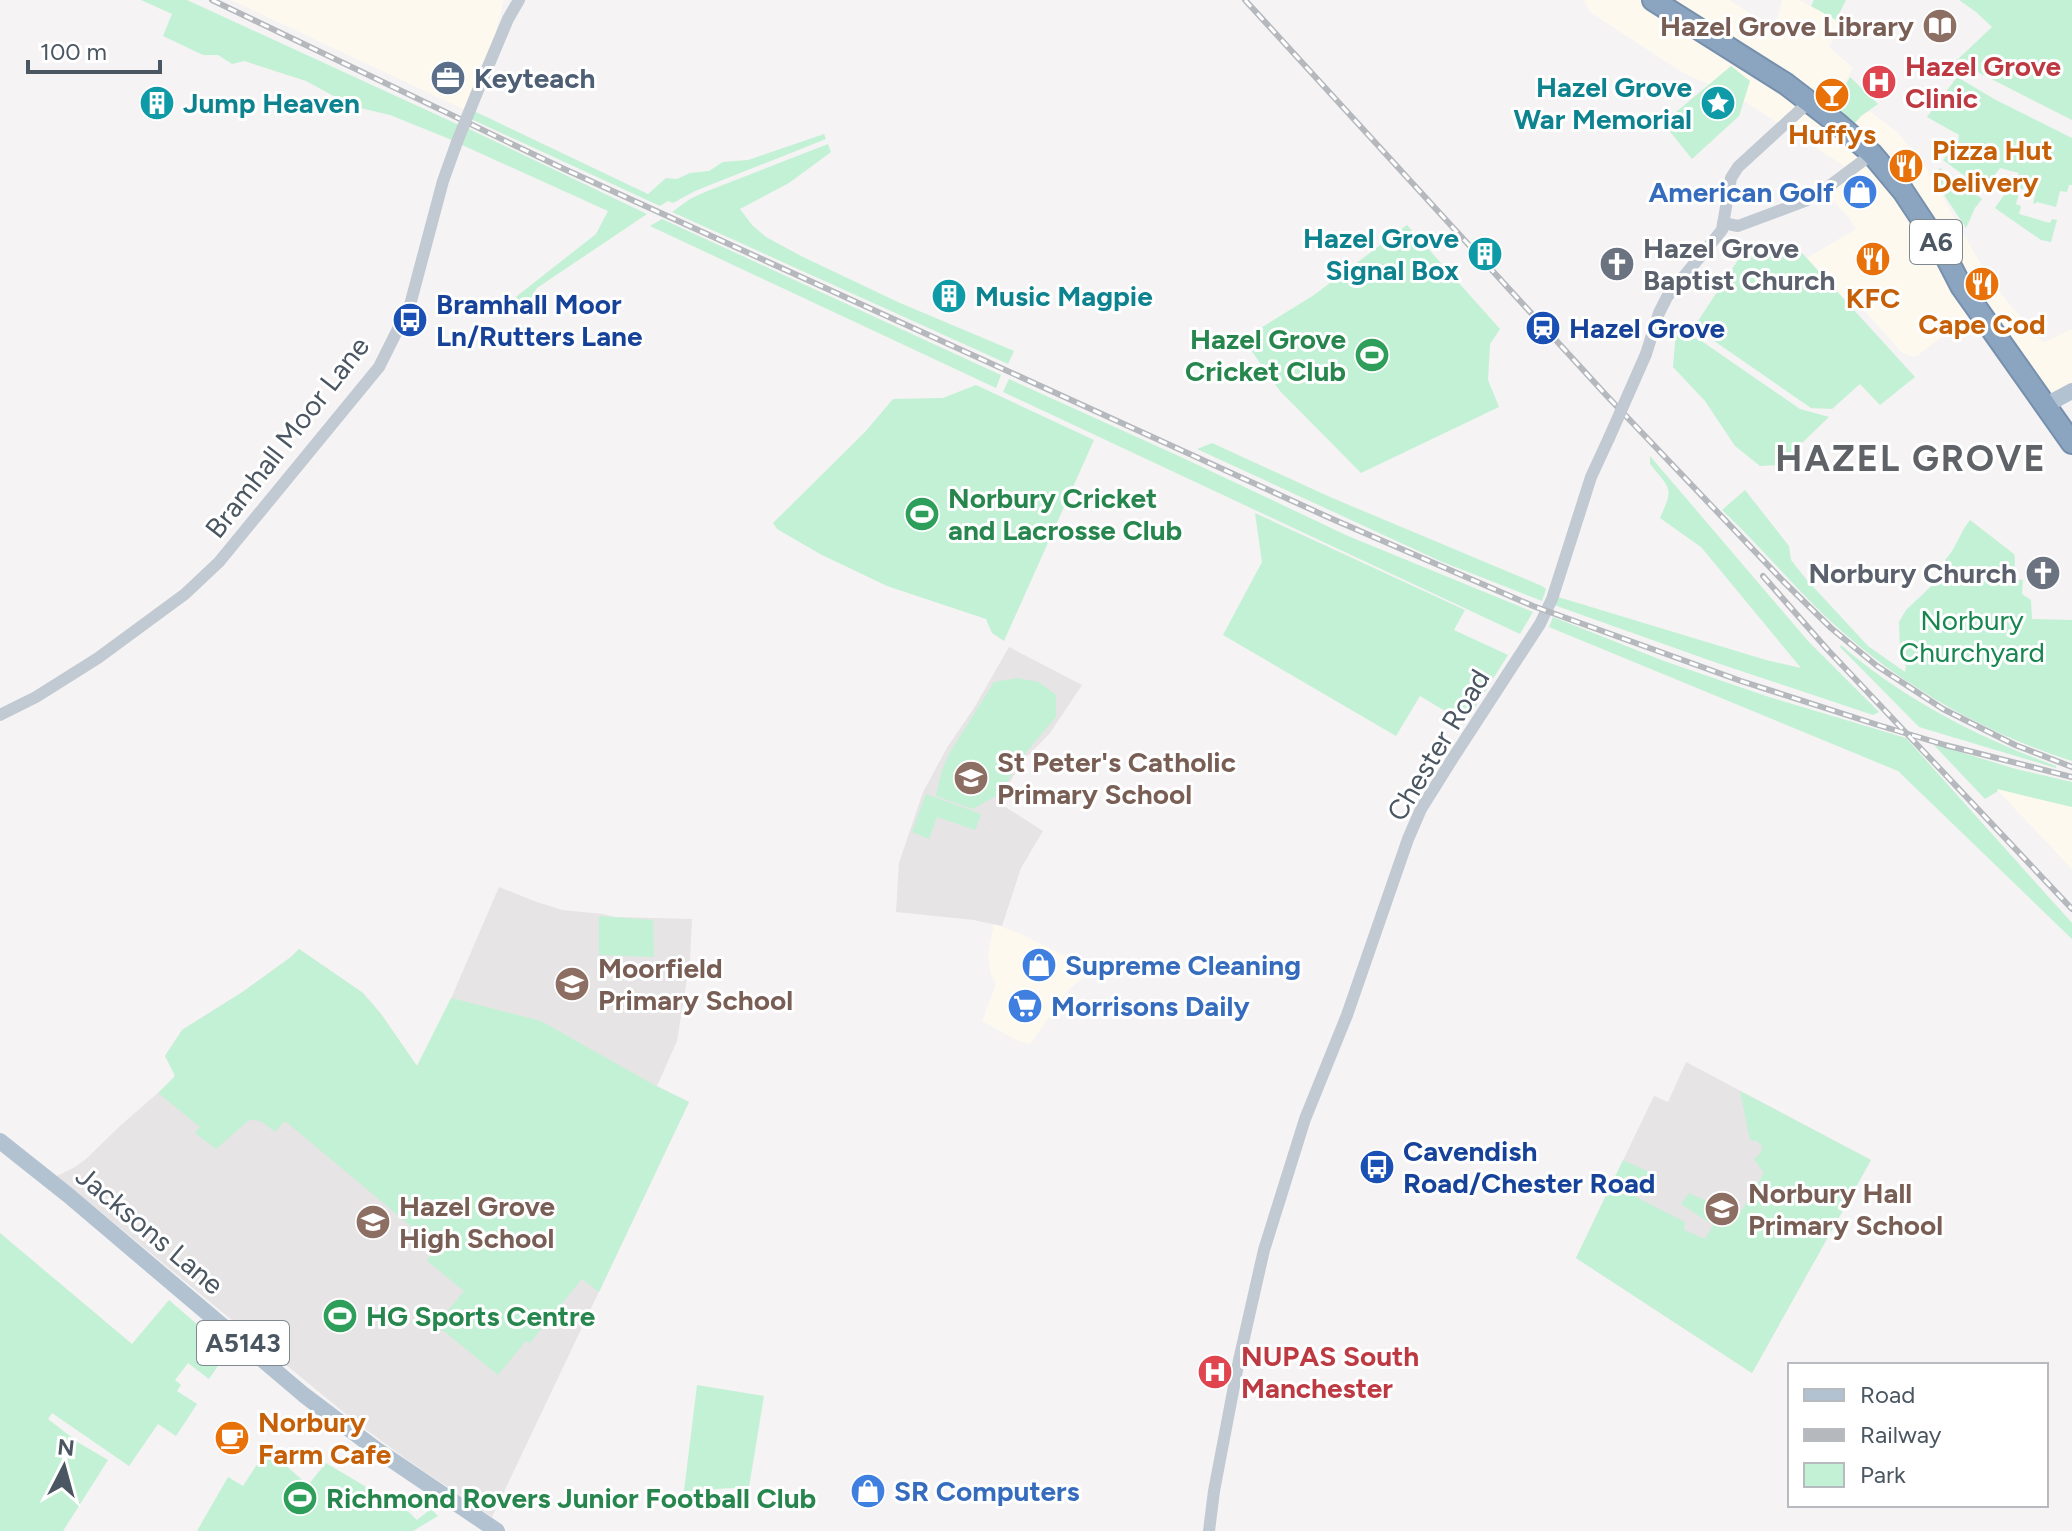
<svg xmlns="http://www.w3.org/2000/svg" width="2072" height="1531" font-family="Figtree,sans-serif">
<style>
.commercial{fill:#fdf9ef}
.education{fill:#e6e4e5}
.green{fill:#c3f1d5}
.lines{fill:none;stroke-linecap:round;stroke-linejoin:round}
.highway-casing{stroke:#7690ad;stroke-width:24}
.minor{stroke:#c1cad2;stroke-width:12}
.major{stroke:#b3c2d1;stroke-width:16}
.highway{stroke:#8ba5c1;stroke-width:20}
.rail-casing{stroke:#b5b8bd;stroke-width:6}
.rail{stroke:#fff;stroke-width:3;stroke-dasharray:9;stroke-linecap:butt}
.minor-bridge{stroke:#c1cad2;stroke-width:12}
.labels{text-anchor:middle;stroke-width:6;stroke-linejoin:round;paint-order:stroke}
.shield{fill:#fff;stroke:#808990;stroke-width:2}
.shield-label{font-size:26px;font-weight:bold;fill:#4a5661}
.education-label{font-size:28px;font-weight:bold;fill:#785e54;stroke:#fff;text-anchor:start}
.health-label{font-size:28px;font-weight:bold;fill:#be3a42;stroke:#fff;text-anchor:start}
.service-label{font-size:28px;font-weight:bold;fill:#4e5e75;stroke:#fff;text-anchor:start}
.culture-label{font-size:28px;font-weight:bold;fill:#0d838f;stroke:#fff;text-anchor:end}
.food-label{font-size:28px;font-weight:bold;fill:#c56008;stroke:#fff}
.shop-label{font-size:28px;font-weight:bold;fill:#366cbe;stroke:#fff;text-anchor:start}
.worship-label{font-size:28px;font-weight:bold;fill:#5b616d;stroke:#fff;text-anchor:start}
.transit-label{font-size:28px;font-weight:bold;fill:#164399;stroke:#fff;text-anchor:start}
.leisure-label{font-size:28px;font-weight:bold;fill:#27864d;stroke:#fff;text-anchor:start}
.street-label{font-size:28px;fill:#4a5661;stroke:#fff}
.park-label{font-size:28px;fill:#17864f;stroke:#fff}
.district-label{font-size:36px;font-weight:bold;letter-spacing:2px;fill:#5f6368;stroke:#fff}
</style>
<rect width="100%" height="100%" fill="#f5f3f3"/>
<g class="commercial">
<path d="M231 0H504L491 52 465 110Z"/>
<path d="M1584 0H1729L1775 29 1782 0H1799L1842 23 1829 47 1853 68 1831 107 1854 125 1861 116 1870 111 1897 132 1923 162 1976 256 2005 299 2043 343 2072 329V391L2046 405 1980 313 1966 318 1917 356H1909L1901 352 1858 303H1849L1807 258 1856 229 1849 218 1828 195 1855 173 1738 97 1683 73 1590 12Z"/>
<path d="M1995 788 2072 807V869L1998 791Z"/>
<path d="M994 924 1021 934 1093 970 1069 989 1030 1044 1018 1041 982 1021 996 984 991 974 988 956Z"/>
</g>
<g class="education">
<path d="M1009 647 1082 685 1050 733 1020 764 999 803 1043 831 1021 868 1002 926 974 920 896 912 899 863 923 792 948 746 974 708Z"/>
<path d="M499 887 534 901 562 910 603 914 615 917 692 919 690 960 677 1041 657 1086 689 1102 492 1517 406 1459 353 1420 57 1176 75 1167 86 1159 121 1125 174 1079V1072L165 1056 182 1030 244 991 291 957 299 949 363 993 381 1014 417 1066 447 1008Z"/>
<path d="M1686 1062 1871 1160 1752 1373 1576 1258 1654 1096 1668 1102Z"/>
</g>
<g class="green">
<path d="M141 0H187L459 125 452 140 390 115 352 106 306 81 244 61 232 64 218 55H203L163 36 172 14Z"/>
<path d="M1814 0H1846L1836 20 1811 6Z"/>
<path d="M1959 0H2072V120L1956 61 1992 27 1976 12Z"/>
<path d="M1731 66 1750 81 1739 116 1692 159 1663 123Z"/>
<path d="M1850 77 1878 104 1861 116 1855 123 1834 105Z"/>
<path d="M1957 77 1996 100 2072 138V185H2069L2067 192 2060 191 2056 207 2037 202 2035 204 2033 203 2037 188 2034 187V184L2026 181 2023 189H2020L2016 204 2021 206 2019 214 2050 223 2052 219 2057 220 2051 242 2041 240 1995 208 2019 173 2000 168 1986 186 1981 188 1943 160 1950 152 1957 155 1959 135 1927 117Z"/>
<path d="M474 111 648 194 666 178 677 179 690 173 709 171 723 162 748 160 824 134 826 139 695 191 673 203 668 201 660 206 471 119Z"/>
<path d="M467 128 647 214 537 288 526 306 514 305 513 301 517 296 596 234 608 211 460 144Z"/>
<path d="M828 144 831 152 789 183 740 209 752 225 766 237 803 257 900 303 1014 351 1008 364 672 212 690 199 705 192Z"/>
<path d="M1940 168 1982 199 1975 208 1966 228 1933 178Z"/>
<path d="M662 219 1001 375 996 388 650 226Z"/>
<path d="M1407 225 1500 329 1490 344 1488 380 1499 407 1361 473 1280 391 1243 339 1314 295Z"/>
<path d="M1793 247 1802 253 1915 377 1880 405 1860 384 1832 409 1811 408 1694 327 1738 260 1784 248Z"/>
<path d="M1676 331 1700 340 1800 409 1829 417 1779 465 1760 466 1735 446 1705 401 1673 367Z"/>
<path d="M1009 379 1181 457 1348 536 1533 612 1520 634 1003 392Z"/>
<path d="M976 385 1094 440 1004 641 992 633 986 619 887 586 820 554 777 529 773 523 865 432 893 399 943 398Z"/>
<path d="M1212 443 1330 497 1542 586 1546 589 1542 601 1440 561 1197 449Z"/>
<path d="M1650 456 1808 641 1879 712 1873 715 1717 663 1554 605 1558 597 1766 660 1801 668 1701 547 1660 518C1674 487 1671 490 1650 464Z"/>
<path d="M1745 490 1789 546 1791 560 1806 579 1868 646 1905 672 1906 667 1900 652 1899 622 1906 610 1942 576 1940 573 1947 562 1945 560C1956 549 1960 532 1970 520L2014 554 2015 558 2014 579 2023 580 2022 594 2031 600 2032 619 2072 620V761C1981 732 1895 682 1825 616 1790 582 1758 544 1722 510Z"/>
<path d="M1255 513 1465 610 1454 630 1508 655 1465 723 1420 696 1396 736 1223 635 1262 562Z"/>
<path d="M1553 617 1664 661 1769 697 1906 738 2072 923V939L1898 771 1549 627Z"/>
<path d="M1841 645C1903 699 1979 738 2056 766V768L1919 727 1840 647Z"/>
<path d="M1017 678 1039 682 1056 695V717L1022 757 1001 793 973 809 936 796 942 770 949 754 994 682Z"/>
<path d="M1933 744 2016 769 2072 782V807L1997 789 1998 791 1985 799Z"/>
<path d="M926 794 981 814 975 830 937 817 929 839 912 832Z"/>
<path d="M599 916 653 920 654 957 599 955Z"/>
<path d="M299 949 363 993 381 1014 417 1066 451 998 541 1021 656 1086 689 1102 599 1292 582 1279 530 1343 526 1341 498 1375 436 1325 464 1291 427 1261 436 1247 285 1121 275 1132C266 1125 259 1117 248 1121L216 1149 195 1133 200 1127 158 1093 175 1076 165 1056 182 1030 244 991 291 957Z"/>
<path d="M1740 1091 1871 1160 1752 1373 1576 1258 1623 1160 1658 1176 1653 1185 1639 1184 1636 1197 1685 1222 1684 1230 1705 1239 1713 1225 1681 1204 1689 1193 1733 1213 1735 1210 1740 1213 1764 1173 1754 1159 1761 1153 1762 1146 1757 1141 1750 1140Z"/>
<path d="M0 1233 132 1344 169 1300 228 1351 209 1379 188 1363 175 1380 181 1385 177 1391 197 1404 176 1436 158 1424 129 1466 52 1413 48 1419 79 1443 108 1460 63 1531H0Z"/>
<path d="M697 1385 764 1396 749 1487 684 1491Z"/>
<path d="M267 1449 308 1485 326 1463 410 1513 417 1520 431 1509 438 1516 413 1531H197L228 1477 243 1486Z"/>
</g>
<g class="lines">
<defs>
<path id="highway" d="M1653 0 1786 84 1838 124 1872 154 1903 191 1944 253 1961 286 2072 443"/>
</defs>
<use href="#highway" class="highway-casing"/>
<g class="minor">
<path d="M476 95 508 19 519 0"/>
<path d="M1723 223 1738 226 1805 201 1824 190 1872 154"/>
<path d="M1646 354 1659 313 1667 297 1722 230 1731 178 1738 167 1810 101"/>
<path d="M0 715 36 697 98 658 185 594 219 562 379 367 410 305 443 181 457 142"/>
<path d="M1209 1531 1214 1491 1239 1360 1264 1250 1305 1119 1347 1015 1408 839 1421 809 1451 761 1540 624 1552 599 1591 477 1609 438"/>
</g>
<g class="major">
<path d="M2046 405 2072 391"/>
<path d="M0 1141 68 1195 304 1395 377 1450 497 1531"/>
</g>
<use href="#highway" class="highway"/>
<defs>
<g id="rail">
<path d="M212 0 562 168 1330 518 1533 606 1741 681 1878 725 1945 745 2072 777"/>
<path d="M1245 0 1606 395 1783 581 1831 628 1877 666 1943 709 2015 745 2072 767"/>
<path d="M1763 576 1827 649 2072 909"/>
</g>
</defs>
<use href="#rail" class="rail-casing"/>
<use href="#rail" class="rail"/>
<g class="minor-bridge">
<path d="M457 142 476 95"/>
<path d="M1609 438 1646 354"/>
</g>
</g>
<defs>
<symbol id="library-disc" viewBox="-11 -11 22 22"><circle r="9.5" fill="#8d6e63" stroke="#fff"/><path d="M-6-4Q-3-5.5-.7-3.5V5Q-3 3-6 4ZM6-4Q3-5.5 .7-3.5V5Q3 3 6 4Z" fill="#fff"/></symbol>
<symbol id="office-disc" viewBox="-11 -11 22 22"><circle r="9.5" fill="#5c6f8a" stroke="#fff"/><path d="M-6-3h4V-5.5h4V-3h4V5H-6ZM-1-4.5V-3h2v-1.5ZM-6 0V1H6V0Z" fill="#fff"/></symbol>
<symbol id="hospital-disc" viewBox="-11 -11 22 22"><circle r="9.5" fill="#e0444e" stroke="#fff"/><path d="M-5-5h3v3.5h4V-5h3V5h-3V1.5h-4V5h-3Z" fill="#fff"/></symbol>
<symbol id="bar-disc" viewBox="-11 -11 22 22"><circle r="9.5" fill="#e8710a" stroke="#fff"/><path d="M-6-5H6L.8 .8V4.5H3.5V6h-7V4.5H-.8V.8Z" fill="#fff"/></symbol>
<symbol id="building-disc" viewBox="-11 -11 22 22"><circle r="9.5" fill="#0f9aa8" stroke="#fff"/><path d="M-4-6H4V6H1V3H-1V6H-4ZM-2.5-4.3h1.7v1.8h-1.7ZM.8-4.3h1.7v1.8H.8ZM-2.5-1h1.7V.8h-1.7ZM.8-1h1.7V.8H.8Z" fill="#fff"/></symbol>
<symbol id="sight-disc" viewBox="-11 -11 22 22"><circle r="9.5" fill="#0f9aa8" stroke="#fff"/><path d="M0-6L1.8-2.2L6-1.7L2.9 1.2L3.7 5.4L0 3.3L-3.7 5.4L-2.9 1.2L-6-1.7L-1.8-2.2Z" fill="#fff"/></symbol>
<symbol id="restaurant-disc" viewBox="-11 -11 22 22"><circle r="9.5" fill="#e8710a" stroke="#fff"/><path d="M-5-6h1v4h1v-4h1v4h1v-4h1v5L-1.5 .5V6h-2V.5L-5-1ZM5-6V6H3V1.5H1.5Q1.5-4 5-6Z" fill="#fff"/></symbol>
<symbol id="shop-disc" viewBox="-11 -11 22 22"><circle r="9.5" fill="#3f7fe0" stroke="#fff"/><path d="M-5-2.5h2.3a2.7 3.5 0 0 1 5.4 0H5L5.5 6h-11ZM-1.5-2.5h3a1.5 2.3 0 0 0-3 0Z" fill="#fff"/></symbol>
<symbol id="church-disc" viewBox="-11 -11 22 22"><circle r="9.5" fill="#6b7280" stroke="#fff"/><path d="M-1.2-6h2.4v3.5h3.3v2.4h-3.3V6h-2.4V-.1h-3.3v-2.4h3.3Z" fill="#fff"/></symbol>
<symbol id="bus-disc" viewBox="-11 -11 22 22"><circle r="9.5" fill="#1a4fb4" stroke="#fff"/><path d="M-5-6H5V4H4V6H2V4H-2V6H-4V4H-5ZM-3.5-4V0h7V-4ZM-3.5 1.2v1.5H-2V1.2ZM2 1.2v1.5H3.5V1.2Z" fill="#fff"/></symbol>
<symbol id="station-disc" viewBox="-11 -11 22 22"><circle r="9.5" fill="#1a4fb4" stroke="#fff"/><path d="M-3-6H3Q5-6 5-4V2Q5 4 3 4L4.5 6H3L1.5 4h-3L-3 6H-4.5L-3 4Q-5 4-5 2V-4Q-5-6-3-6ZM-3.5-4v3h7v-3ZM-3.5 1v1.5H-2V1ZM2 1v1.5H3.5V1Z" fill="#fff"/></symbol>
<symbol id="stadium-disc" viewBox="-11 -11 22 22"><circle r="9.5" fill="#2e9e5b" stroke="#fff"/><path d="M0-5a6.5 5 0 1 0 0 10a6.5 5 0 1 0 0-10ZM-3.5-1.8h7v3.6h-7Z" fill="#fff"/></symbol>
<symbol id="school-disc" viewBox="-11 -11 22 22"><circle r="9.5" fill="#8d6e63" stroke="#fff"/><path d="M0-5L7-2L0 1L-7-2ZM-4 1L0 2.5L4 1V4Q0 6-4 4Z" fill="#fff"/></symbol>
<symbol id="supermarket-disc" viewBox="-11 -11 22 22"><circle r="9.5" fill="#3f7fe0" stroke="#fff"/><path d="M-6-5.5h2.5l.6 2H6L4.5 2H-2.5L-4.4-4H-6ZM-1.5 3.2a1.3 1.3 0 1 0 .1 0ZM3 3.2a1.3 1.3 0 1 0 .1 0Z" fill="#fff"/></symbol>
<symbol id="cafe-disc" viewBox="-11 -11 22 22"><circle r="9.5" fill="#e8710a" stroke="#fff"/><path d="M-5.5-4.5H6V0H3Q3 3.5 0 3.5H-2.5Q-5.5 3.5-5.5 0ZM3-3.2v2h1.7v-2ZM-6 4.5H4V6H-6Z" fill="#fff"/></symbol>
</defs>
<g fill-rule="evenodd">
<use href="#library-disc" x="1920" y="6" width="40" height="40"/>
<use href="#office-disc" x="428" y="58" width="40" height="40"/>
<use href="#hospital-disc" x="1859" y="62" width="40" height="40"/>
<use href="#bar-disc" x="1812" y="75" width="40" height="40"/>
<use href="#building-disc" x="137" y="83" width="40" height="40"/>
<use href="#sight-disc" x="1698" y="83" width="40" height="40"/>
<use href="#restaurant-disc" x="1886" y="146" width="40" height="40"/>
<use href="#shop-disc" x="1840" y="172" width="40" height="40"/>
<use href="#building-disc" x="1465" y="234" width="40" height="40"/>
<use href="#restaurant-disc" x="1853" y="239" width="40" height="40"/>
<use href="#church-disc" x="1597" y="244" width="40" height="40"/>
<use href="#restaurant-disc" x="1962" y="264" width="40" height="40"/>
<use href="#building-disc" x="929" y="276" width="40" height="40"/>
<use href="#bus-disc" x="390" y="300" width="40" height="40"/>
<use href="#station-disc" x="1523" y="308" width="40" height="40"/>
<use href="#stadium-disc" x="1352" y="335" width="40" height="40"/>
<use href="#stadium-disc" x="902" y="494" width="40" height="40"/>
<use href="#church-disc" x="2023" y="553" width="40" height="40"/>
<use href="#school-disc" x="951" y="758" width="40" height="40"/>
<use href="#shop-disc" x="1019" y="945" width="40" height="40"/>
<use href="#school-disc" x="552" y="964" width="40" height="40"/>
<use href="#supermarket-disc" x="1005" y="986" width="40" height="40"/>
<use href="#bus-disc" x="1357" y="1147" width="40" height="40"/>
<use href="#school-disc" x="1702" y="1189" width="40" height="40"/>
<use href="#school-disc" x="353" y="1202" width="40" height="40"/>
<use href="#stadium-disc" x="320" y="1296" width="40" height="40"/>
<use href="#hospital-disc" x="1195" y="1352" width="40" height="40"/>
<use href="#cafe-disc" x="212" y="1418" width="40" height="40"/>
<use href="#shop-disc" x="848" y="1471" width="40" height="40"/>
<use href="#stadium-disc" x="280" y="1478" width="40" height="40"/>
</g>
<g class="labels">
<g class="shield">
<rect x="1910" y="220" width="52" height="44" rx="6"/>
<rect x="197" y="1321" width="92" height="44" rx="6"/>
</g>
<g class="shield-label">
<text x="1936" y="251">A6</text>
<text x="243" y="1352">A5143</text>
</g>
<g class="education-label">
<text x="1914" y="36" text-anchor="end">Hazel Grove Library</text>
<text x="997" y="772">St Peter's Catholic<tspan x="997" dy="32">Primary School</tspan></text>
<text x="598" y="978">Moorfield<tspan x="598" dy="32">Primary School</tspan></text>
<text x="1748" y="1203">Norbury Hall<tspan x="1748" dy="32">Primary School</tspan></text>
<text x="399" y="1216">Hazel Grove<tspan x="399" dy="32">High School</tspan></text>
</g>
<g class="health-label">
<text x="1905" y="76">Hazel Grove<tspan x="1905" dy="32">Clinic</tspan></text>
<text x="1241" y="1366">NUPAS South<tspan x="1241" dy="32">Manchester</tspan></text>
</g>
<g class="service-label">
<text x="474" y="88">Keyteach</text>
</g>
<g class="culture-label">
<text x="1692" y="97">Hazel Grove<tspan x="1692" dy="32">War Memorial</tspan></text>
<text x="183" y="113" text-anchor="start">Jump Heaven</text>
<text x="1459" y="248">Hazel Grove<tspan x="1459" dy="32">Signal Box</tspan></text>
<text x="975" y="306" text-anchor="start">Music Magpie</text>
</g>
<g class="food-label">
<text x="1832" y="144">Huffys</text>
<text x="1932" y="160" text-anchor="start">Pizza Hut<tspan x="1932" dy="32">Delivery</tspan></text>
<text x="1873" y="308">KFC</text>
<text x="1982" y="334">Cape Cod</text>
<text x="258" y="1432" text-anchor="start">Norbury<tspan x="258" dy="32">Farm Cafe</tspan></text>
</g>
<g class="shop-label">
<text x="1834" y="202" text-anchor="end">American Golf</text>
<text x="1065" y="975">Supreme Cleaning</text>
<text x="1051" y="1016">Morrisons Daily</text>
<text x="894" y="1501">SR Computers</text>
</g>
<g class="worship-label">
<text x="1643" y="258">Hazel Grove<tspan x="1643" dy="32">Baptist Church</tspan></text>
<text x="2017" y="583" text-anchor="end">Norbury Church</text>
</g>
<g class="transit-label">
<text x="436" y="314">Bramhall Moor<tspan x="436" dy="32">Ln/Rutters Lane</tspan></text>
<text x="1569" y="338">Hazel Grove</text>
<text x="1403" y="1161">Cavendish<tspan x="1403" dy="32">Road/Chester Road</tspan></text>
</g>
<g class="leisure-label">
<text x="1346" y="349" text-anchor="end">Hazel Grove<tspan x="1346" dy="32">Cricket Club</tspan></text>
<text x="948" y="508">Norbury Cricket<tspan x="948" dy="32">and Lacrosse Club</tspan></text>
<text x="366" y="1326">HG Sports Centre</text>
<text x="326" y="1508">Richmond Rovers Junior Football Club</text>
</g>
<g class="street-label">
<text transform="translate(287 437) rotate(-52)" y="10">Bramhall Moor Lane</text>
<text transform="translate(1438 745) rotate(-59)" y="10">Chester Road</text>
<text transform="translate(150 1230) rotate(40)" y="10">Jacksons Lane</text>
</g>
<g class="park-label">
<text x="1972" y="630">Norbury<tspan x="1972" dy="32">Churchyard</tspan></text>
</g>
<g class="district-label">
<text x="1911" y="471">HAZEL GROVE</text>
</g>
</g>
<rect x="1788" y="1363" width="260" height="144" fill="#ffffff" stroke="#b7bbc0" stroke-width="2"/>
<rect x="1804" y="1389" width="40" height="12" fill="#b3c2d1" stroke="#b7bbc0" stroke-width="2"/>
<text x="1860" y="1403" font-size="24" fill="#4a5661">Road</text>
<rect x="1804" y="1429" width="40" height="12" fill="#b5b8bd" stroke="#b7bbc0" stroke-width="2"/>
<text x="1860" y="1443" font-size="24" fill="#4a5661">Railway</text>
<rect x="1804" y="1463" width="40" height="24" fill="#c3f1d5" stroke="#b7bbc0" stroke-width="2"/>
<text x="1860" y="1483" font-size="24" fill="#4a5661">Park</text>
<g transform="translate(64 1467) rotate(6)" stroke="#ffffff" stroke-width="6" paint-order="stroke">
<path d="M0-6L14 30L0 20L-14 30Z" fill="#4a5661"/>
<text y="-12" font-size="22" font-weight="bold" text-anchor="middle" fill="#4a5661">N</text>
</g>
<path d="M28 60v12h132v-12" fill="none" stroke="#4a5661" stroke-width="4"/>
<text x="40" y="60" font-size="24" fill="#4a5661" stroke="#ffffff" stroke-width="6" paint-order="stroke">100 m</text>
</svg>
